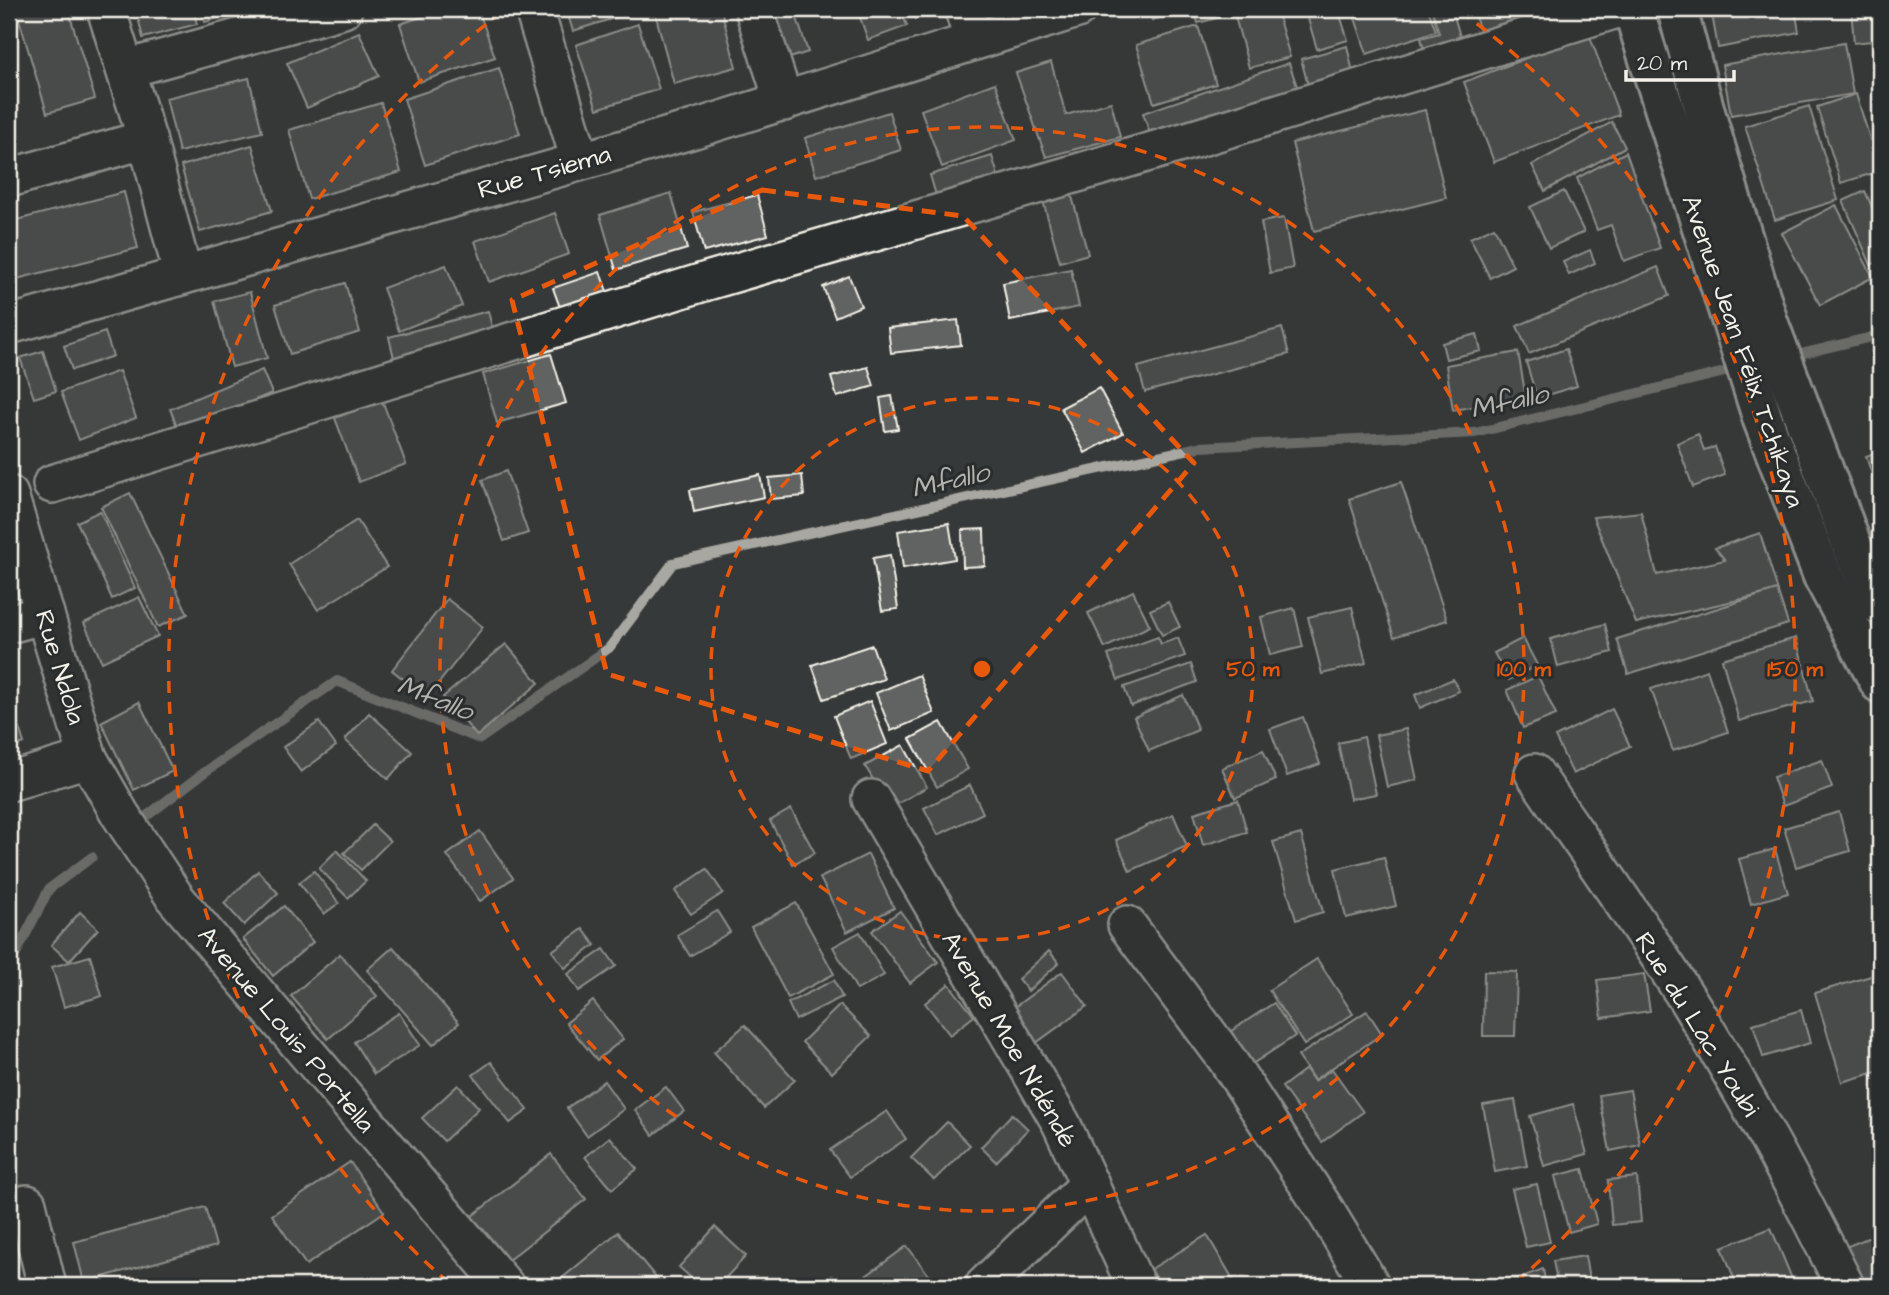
<svg xmlns="http://www.w3.org/2000/svg" width="1889" height="1295" font-family="'Architects Daughter',sans-serif">
<style>
.lines{fill:none;stroke-linecap:round;stroke-linejoin:round}
.stream{stroke:#a8a7a1;stroke-width:10}
.building{fill:#616362;stroke:#f4f1e8;stroke-width:2}
.street-casing{stroke:#f4f1e8;stroke-width:42}
.secondary-casing{stroke:#f4f1e8;stroke-width:44}
.street{stroke:#2a2d2e;stroke-width:37}
.secondary{stroke:#2a2d2e;stroke-width:38}
.marked{fill:none;stroke:#e8590c;stroke-width:5;stroke-dasharray:14 9;stroke-linejoin:round}
.ring{fill:none;stroke:#e8590c;stroke-width:3.5;stroke-dasharray:12 9}
.labels{text-anchor:middle;stroke-width:6;stroke-linejoin:round;paint-order:stroke}
.street-label{font-size:26px;fill:#f4f1e8;stroke:#2a2d2e}
.water-label{font-size:28px;font-style:italic;fill:#b4b3ad;stroke:#2a2d2e}
.centre{fill:#e8590c;stroke:#2a2d2e;stroke-width:3.5}
.ring-label{font-size:21px;text-anchor:middle;font-weight:bold;fill:#e8590c;stroke:#2a2d2e;stroke-width:6;stroke-linejoin:round;paint-order:stroke}
</style>
<rect width="100%" height="100%" fill="#363939"/>
<filter id="ink" filterUnits="userSpaceOnUse"><feTurbulence type="fractalNoise" baseFrequency=".0143" numOctaves="2"/><feDisplacementMap in="SourceGraphic" scale="14" xChannelSelector="R" yChannelSelector="G"/><feConvolveMatrix kernelMatrix="1 2 1 2 8 2 1 2 1" color-interpolation-filters="sRGB"/></filter>
<g filter="url(#ink)">
<g class="lines">
<g class="stream">
<path d="M1788 357 1880 335"/>
<path d="M144 818 202 774 337 681 480 739 609 648 673 563 1199 447 1475 433 1741 368"/>
<path d="M9 967 49 889 92 857"/>
</g>
</g>
<g class="building">
<path d="M16 9H68L95 99 47 113Z"/>
<path d="M136 9H193L197 24 143 38Z"/>
<path d="M201 9H249L205 22Z"/>
<path d="M445 9H478L495 57 419 82 400 24Z"/>
<path d="M566 9H643L573 31Z"/>
<path d="M654 9H721L736 67 674 84Z"/>
<path d="M768 9H794L808 52 784 60Z"/>
<path d="M857 9H901L907 26 868 40Z"/>
<path d="M912 9H942L943 11 915 19Z"/>
<path d="M1149 9H1176L1177 13 1152 20Z"/>
<path d="M1194 9H1226L1228 15 1198 23Z"/>
<path d="M1233 9H1276L1290 57 1249 68Z"/>
<path d="M1305 9H1338L1348 40 1317 49Z"/>
<path d="M1352 9H1428L1436 31 1367 54Z"/>
<path d="M1452 9 1461 40 1424 50 1421 38 1439 33 1432 10Z"/>
<path d="M1496 9H1509L1516 26 1483 38 1475 17Z"/>
<path d="M1522 9H1572L1528 24Z"/>
<path d="M1711 9H1795L1799 32 1718 48Z"/>
<path d="M1851 9H1880V40L1854 43Z"/>
<path d="M638 24 659 89 597 109 576 45Z"/>
<path d="M1198 26 1216 84 1154 103 1136 45Z"/>
<path d="M359 32 379 76 307 108 287 63Z"/>
<path d="M1589 34 1619 115 1494 162 1464 82Z"/>
<path d="M1844 43 1853 94 1731 115 1722 65Z"/>
<path d="M1347 46 1354 77 1309 89 1301 59Z"/>
<path d="M1051 62 1066 115 1111 102 1120 137 1046 157 1016 73Z"/>
<path d="M1289 63 1300 95 1154 145 1143 113Z"/>
<path d="M499 68 520 134 425 165 404 99Z"/>
<path d="M249 78 262 132 179 152 166 98Z"/>
<path d="M995 83 1016 140 942 167 921 110Z"/>
<path d="M1856 94 1880 171 1841 183 1817 107Z"/>
<path d="M381 103 401 172 309 199 289 130Z"/>
<path d="M1809 106 1838 200 1775 220 1745 126Z"/>
<path d="M1425 110 1446 198 1314 231 1292 143Z"/>
<path d="M889 112 901 150 816 176 805 138Z"/>
<path d="M1880 114V149L1872 116Z"/>
<path d="M1612 122 1625 147 1545 191 1532 165Z"/>
<path d="M252 145 272 211 200 232 181 166Z"/>
<path d="M1626 152 1660 248 1624 261 1611 225 1597 230 1577 178Z"/>
<path d="M992 156 999 179 937 199 930 175Z"/>
<path d="M1564 191 1584 232 1549 248 1530 207Z"/>
<path d="M1865 191 1880 225V260L1871 265 1843 201Z"/>
<path d="M124 192 138 248 9 281V222Z"/>
<path d="M671 193 687 249 616 270 600 215Z"/>
<path d="M1071 193 1088 254 1060 262 1043 201Z"/>
<path d="M757 195 768 235 704 252 693 212Z"/>
<path d="M1836 205 1873 277 1820 305 1782 233Z"/>
<path d="M555 213 569 254 489 282 475 241Z"/>
<path d="M1284 218 1293 268 1270 273 1261 222Z"/>
<path d="M1494 227 1513 266 1490 278 1470 238Z"/>
<path d="M1590 250 1595 263 1569 275 1563 262Z"/>
<path d="M446 265 462 306 399 331 383 288Z"/>
<path d="M1658 267 1669 296 1529 354 1517 326Z"/>
<path d="M1071 269 1079 307 1010 321 1003 283Z"/>
<path d="M600 272 609 297 562 313 553 288Z"/>
<path d="M849 276 861 306 835 317 823 287Z"/>
<path d="M345 283 360 332 290 354 275 305Z"/>
<path d="M250 292 267 358 232 367 214 301Z"/>
<path d="M488 311 493 331 394 358 389 337Z"/>
<path d="M958 320 961 345 891 353 888 328Z"/>
<path d="M1282 328 1289 354 1145 392 1138 367Z"/>
<path d="M105 332 113 356 72 370 64 346Z"/>
<path d="M1477 334 1481 351 1446 359 1442 343Z"/>
<path d="M1566 349 1577 386 1537 398 1526 362Z"/>
<path d="M43 351 56 391 34 398 20 358Z"/>
<path d="M1518 352 1526 398 1453 410 1446 365Z"/>
<path d="M551 354 566 403 497 423 483 374Z"/>
<path d="M868 367 874 386 837 397 831 377Z"/>
<path d="M262 370 272 393 179 431 170 409Z"/>
<path d="M119 371 136 418 79 440 61 392Z"/>
<path d="M1099 388 1123 433 1085 453 1061 408Z"/>
<path d="M892 396 898 429 885 431 880 398Z"/>
<path d="M382 400 406 464 359 482 335 418Z"/>
<path d="M1698 434 1704 450 1715 447 1725 475 1693 487 1677 443Z"/>
<path d="M1880 451V492L1878 493 1866 456Z"/>
<path d="M506 471 528 533 504 541 482 480Z"/>
<path d="M760 475 764 497 694 512 690 490Z"/>
<path d="M802 475 804 496 771 499 769 478Z"/>
<path d="M1401 482 1447 620 1394 637 1349 499Z"/>
<path d="M130 493 188 614 158 627 101 507Z"/>
<path d="M100 511 135 588 112 599 77 522Z"/>
<path d="M1641 512 1657 575 1725 560 1715 548 1760 533 1778 591 1636 623 1593 517Z"/>
<path d="M357 520 387 567 318 610 289 564Z"/>
<path d="M949 523 955 559 903 568 898 531Z"/>
<path d="M984 529 985 566 963 567 962 530Z"/>
<path d="M890 555 898 609 882 611 873 558Z"/>
<path d="M1777 590 1788 624 1628 674 1617 639Z"/>
<path d="M1133 591 1150 626 1105 648 1088 613Z"/>
<path d="M139 597 158 636 102 662 84 623Z"/>
<path d="M447 599 483 627 427 698 392 670Z"/>
<path d="M1168 602 1180 627 1162 635 1150 610Z"/>
<path d="M1352 607 1366 663 1322 674 1308 617Z"/>
<path d="M1294 608 1303 647 1270 655 1261 617Z"/>
<path d="M1605 624 1612 652 1558 667 1551 639Z"/>
<path d="M1158 637 1161 644 1178 638 1185 656 1118 680 1108 655Z"/>
<path d="M1523 638 1537 665 1509 680 1494 653Z"/>
<path d="M1796 638 1813 701 1739 721 1722 659Z"/>
<path d="M506 644 539 683 477 736 443 697Z"/>
<path d="M872 645 884 679 824 699 812 665Z"/>
<path d="M1191 664 1197 682 1131 706 1124 687Z"/>
<path d="M1707 670 1728 732 1673 751 1651 689Z"/>
<path d="M919 675 934 713 891 731 876 693Z"/>
<path d="M1538 676 1556 715 1523 728 1507 690Z"/>
<path d="M1453 679 1459 691 1420 708 1415 695Z"/>
<path d="M1183 695 1198 730 1149 751 1134 717Z"/>
<path d="M9 696 24 743 9 748Z"/>
<path d="M870 701 887 744 851 759 834 716Z"/>
<path d="M139 702 173 771 134 790 101 722Z"/>
<path d="M1612 709 1630 746 1573 774 1555 737Z"/>
<path d="M369 713 412 752 388 779 345 740Z"/>
<path d="M1303 717 1320 764 1287 776 1270 729Z"/>
<path d="M319 722 336 746 301 772 283 747Z"/>
<path d="M941 722 968 769 937 787 910 739Z"/>
<path d="M1406 729 1417 780 1387 787 1376 735Z"/>
<path d="M1364 737 1376 794 1350 799 1338 743Z"/>
<path d="M903 745 927 787 890 808 865 766Z"/>
<path d="M1263 750 1276 780 1235 798 1222 768Z"/>
<path d="M1822 760 1832 788 1783 806 1773 777Z"/>
<path d="M970 785 983 813 938 835 924 808Z"/>
<path d="M1238 800 1247 832 1203 845 1194 813Z"/>
<path d="M791 809 815 853 793 864 770 821Z"/>
<path d="M1839 812 1850 851 1796 867 1784 828Z"/>
<path d="M1173 814 1187 846 1130 871 1116 840Z"/>
<path d="M373 825 390 841 361 870 344 853Z"/>
<path d="M480 831 513 878 480 901 447 855Z"/>
<path d="M1301 834 1323 912 1296 920 1273 842Z"/>
<path d="M1775 849 1788 893 1751 904 1739 859Z"/>
<path d="M337 850 366 881 348 898 319 868Z"/>
<path d="M868 854 894 908 847 932 820 878Z"/>
<path d="M1384 857 1396 906 1346 918 1335 869Z"/>
<path d="M707 869 723 893 691 914 675 891Z"/>
<path d="M258 871 278 893 244 925 224 903Z"/>
<path d="M314 871 339 903 324 914 299 883Z"/>
<path d="M796 903 834 974 788 998 751 927Z"/>
<path d="M284 906 313 942 273 976 243 939Z"/>
<path d="M717 911 730 932 690 956 677 935Z"/>
<path d="M900 911 938 962 910 983 872 931Z"/>
<path d="M80 912 98 929 69 961 51 945Z"/>
<path d="M583 929 595 945 565 968 552 951Z"/>
<path d="M860 932 884 975 857 990 833 947Z"/>
<path d="M393 947 459 1023 433 1045 367 970Z"/>
<path d="M604 949 616 966 579 991 568 974Z"/>
<path d="M1049 951 1059 963 1028 991 1018 979Z"/>
<path d="M340 954 377 996 328 1039 291 996Z"/>
<path d="M90 956 102 996 64 1007 52 967Z"/>
<path d="M1317 959 1353 1014 1304 1045 1269 990Z"/>
<path d="M1484 971 1517 972 1515 1036H1483Z"/>
<path d="M1062 972 1087 1006 1036 1043 1012 1009Z"/>
<path d="M1644 974 1650 1011 1602 1018 1597 980Z"/>
<path d="M1874 975 1880 996V1071L1842 1082 1815 993Z"/>
<path d="M834 980 842 997 796 1020 788 1003Z"/>
<path d="M949 984 974 1016 950 1035 925 1003Z"/>
<path d="M593 1001 623 1039 597 1060 566 1023Z"/>
<path d="M1274 1003 1295 1036 1246 1068 1225 1035Z"/>
<path d="M840 1005 871 1036 832 1073 802 1042Z"/>
<path d="M1801 1010 1810 1043 1763 1057 1753 1024Z"/>
<path d="M1367 1011 1382 1034 1314 1080 1298 1056Z"/>
<path d="M399 1013 420 1045 374 1074 354 1042Z"/>
<path d="M745 1025 795 1080 764 1108 714 1052Z"/>
<path d="M491 1062 528 1110 510 1123 473 1075Z"/>
<path d="M1306 1069 1314 1081 1332 1069 1363 1112 1322 1142 1282 1087Z"/>
<path d="M604 1081 624 1109 587 1136 567 1108Z"/>
<path d="M458 1085 479 1108 444 1141 422 1118Z"/>
<path d="M666 1087 684 1111 653 1135 635 1110Z"/>
<path d="M1630 1090 1640 1145 1610 1151 1599 1095Z"/>
<path d="M1515 1100 1527 1166 1495 1172 1483 1105Z"/>
<path d="M1573 1104 1587 1154 1544 1166 1530 1116Z"/>
<path d="M887 1111 906 1139 850 1177 830 1150Z"/>
<path d="M1012 1114 1028 1129 996 1162 981 1147Z"/>
<path d="M947 1122 970 1145 934 1180 911 1158Z"/>
<path d="M610 1137 637 1169 612 1189 585 1157Z"/>
<path d="M551 1154 586 1199 498 1268 462 1224Z"/>
<path d="M350 1162 384 1212 306 1265 272 1215Z"/>
<path d="M1583 1169 1597 1224 1569 1232 1555 1176Z"/>
<path d="M1637 1177 1641 1222 1612 1225 1608 1180Z"/>
<path d="M1537 1184 1550 1242 1526 1247 1512 1189Z"/>
<path d="M205 1207 216 1246 84 1282 74 1242Z"/>
<path d="M715 1227 746 1256 718 1286H700L679 1267Z"/>
<path d="M1771 1228 1795 1286H1737L1722 1247Z"/>
<path d="M618 1232 663 1286H557L555 1284Z"/>
<path d="M1880 1233V1285L1858 1286 1843 1248Z"/>
<path d="M1207 1235 1237 1286H1161L1151 1269Z"/>
<path d="M907 1246 937 1286H862L859 1281Z"/>
<path d="M1585 1256 1590 1286H1558L1553 1261Z"/>
<path d="M1543 1269 1546 1286H1498Z"/>
<path d="M832 1276 842 1286H821Z"/>
</g>
<g class="lines">
<defs>
<g id="street">
<path d="M106 9 147 139 183 275"/>
<path d="M534 9 580 160"/>
<path d="M754 9 784 102"/>
<path d="M964 9 973 40"/>
<path d="M126 69 343 9"/>
<path d="M9 178 147 139"/>
<path d="M9 325 694 129 1077 9"/>
<path d="M52 484 707 281 1194 139 1617 9"/>
<path d="M9 495 88 758 120 814 176 899 505 1286"/>
<path d="M9 624 45 614"/>
<path d="M1534 773C1586 849 1640 924 1689 1002 1746 1094 1797 1189 1845 1286"/>
<path d="M9 782 88 758"/>
<path d="M871 799 1061 1123 1136 1286"/>
<path d="M1127 925 1226 1058 1325 1210 1371 1286"/>
<path d="M27 1204 47 1286"/>
<path d="M984 1286 1090 1184"/>
</g>
<g id="secondary">
<path d="M1633 9 1763 420 1823 576 1880 683"/>
<path d="M1677 9 1707 119 1768 322 1857 559 1880 605"/>
</g>
</defs>
<use href="#street" class="street-casing"/>
<use href="#secondary" class="secondary-casing"/>
<use href="#street" class="street"/>
<use href="#secondary" class="secondary"/>
</g>
</g>
<path d="M0 0H1889V1295H0ZM762 190 963 216 1194 463 928 771 607 674 512 300Z" fill="#363939" fill-opacity=".55" fill-rule="evenodd"/>
<path class="marked" d="M762 190 963 216 1194 463 928 771 607 674 512 300Z"/>
<g class="ring">
<circle cx="982" cy="669" r="271"/>
<circle cx="982" cy="669" r="542"/>
<path d="M449 1283A813 813 0 0 1 504 11M1460 11A813 813 0 0 1 1515 1283"/>
</g>
<g class="labels">
<g class="street-label">
<text transform="translate(544 171) rotate(-16)" y="9">Rue Tsiema</text>
<text transform="translate(1744 351) rotate(71)" y="9">Avenue Jean Félix Tchikaya</text>
<text transform="translate(61 667) rotate(73)" y="9">Rue Ndola</text>
<text transform="translate(1698 1024) rotate(58)" y="9">Rue du Lac Youbi</text>
<text transform="translate(287 1029) rotate(50)" y="9">Avenue Louis Portella</text>
<text transform="translate(1010 1039) rotate(60)" y="9">Avenue Moe N'déndé</text>
</g>
<g class="water-label">
<text transform="translate(1509 400) rotate(-12)" y="10">Mfallo</text>
<text transform="translate(950 479) rotate(-13)" y="10">Mfallo</text>
<text transform="translate(436 697) rotate(22)" y="10">Mfallo</text>
</g>
</g>
<circle cx="982" cy="669" r="10" class="centre"/>
<g class="ring-label">
<text x="1253" y="676">50 m</text>
<text x="1524" y="676">100 m</text>
<text x="1795" y="676">150 m</text>
</g>
<rect width="1889" height="1295" fill="none" stroke="#2a2d2e" stroke-width="35"/>
<rect x="18" y="18" width="1854" height="1260" fill="none" stroke="#f4f1e8" stroke-width="2.5" filter="url(#ink)"/>
<path d="M1626 70v10h108v-10" fill="none" stroke="#f4f1e8" stroke-width="3.5"/>
<text x="1637" y="70" font-size="21" fill="#f4f1e8" stroke="#2a2d2e" stroke-width="5" paint-order="stroke">20 m</text>
</svg>
